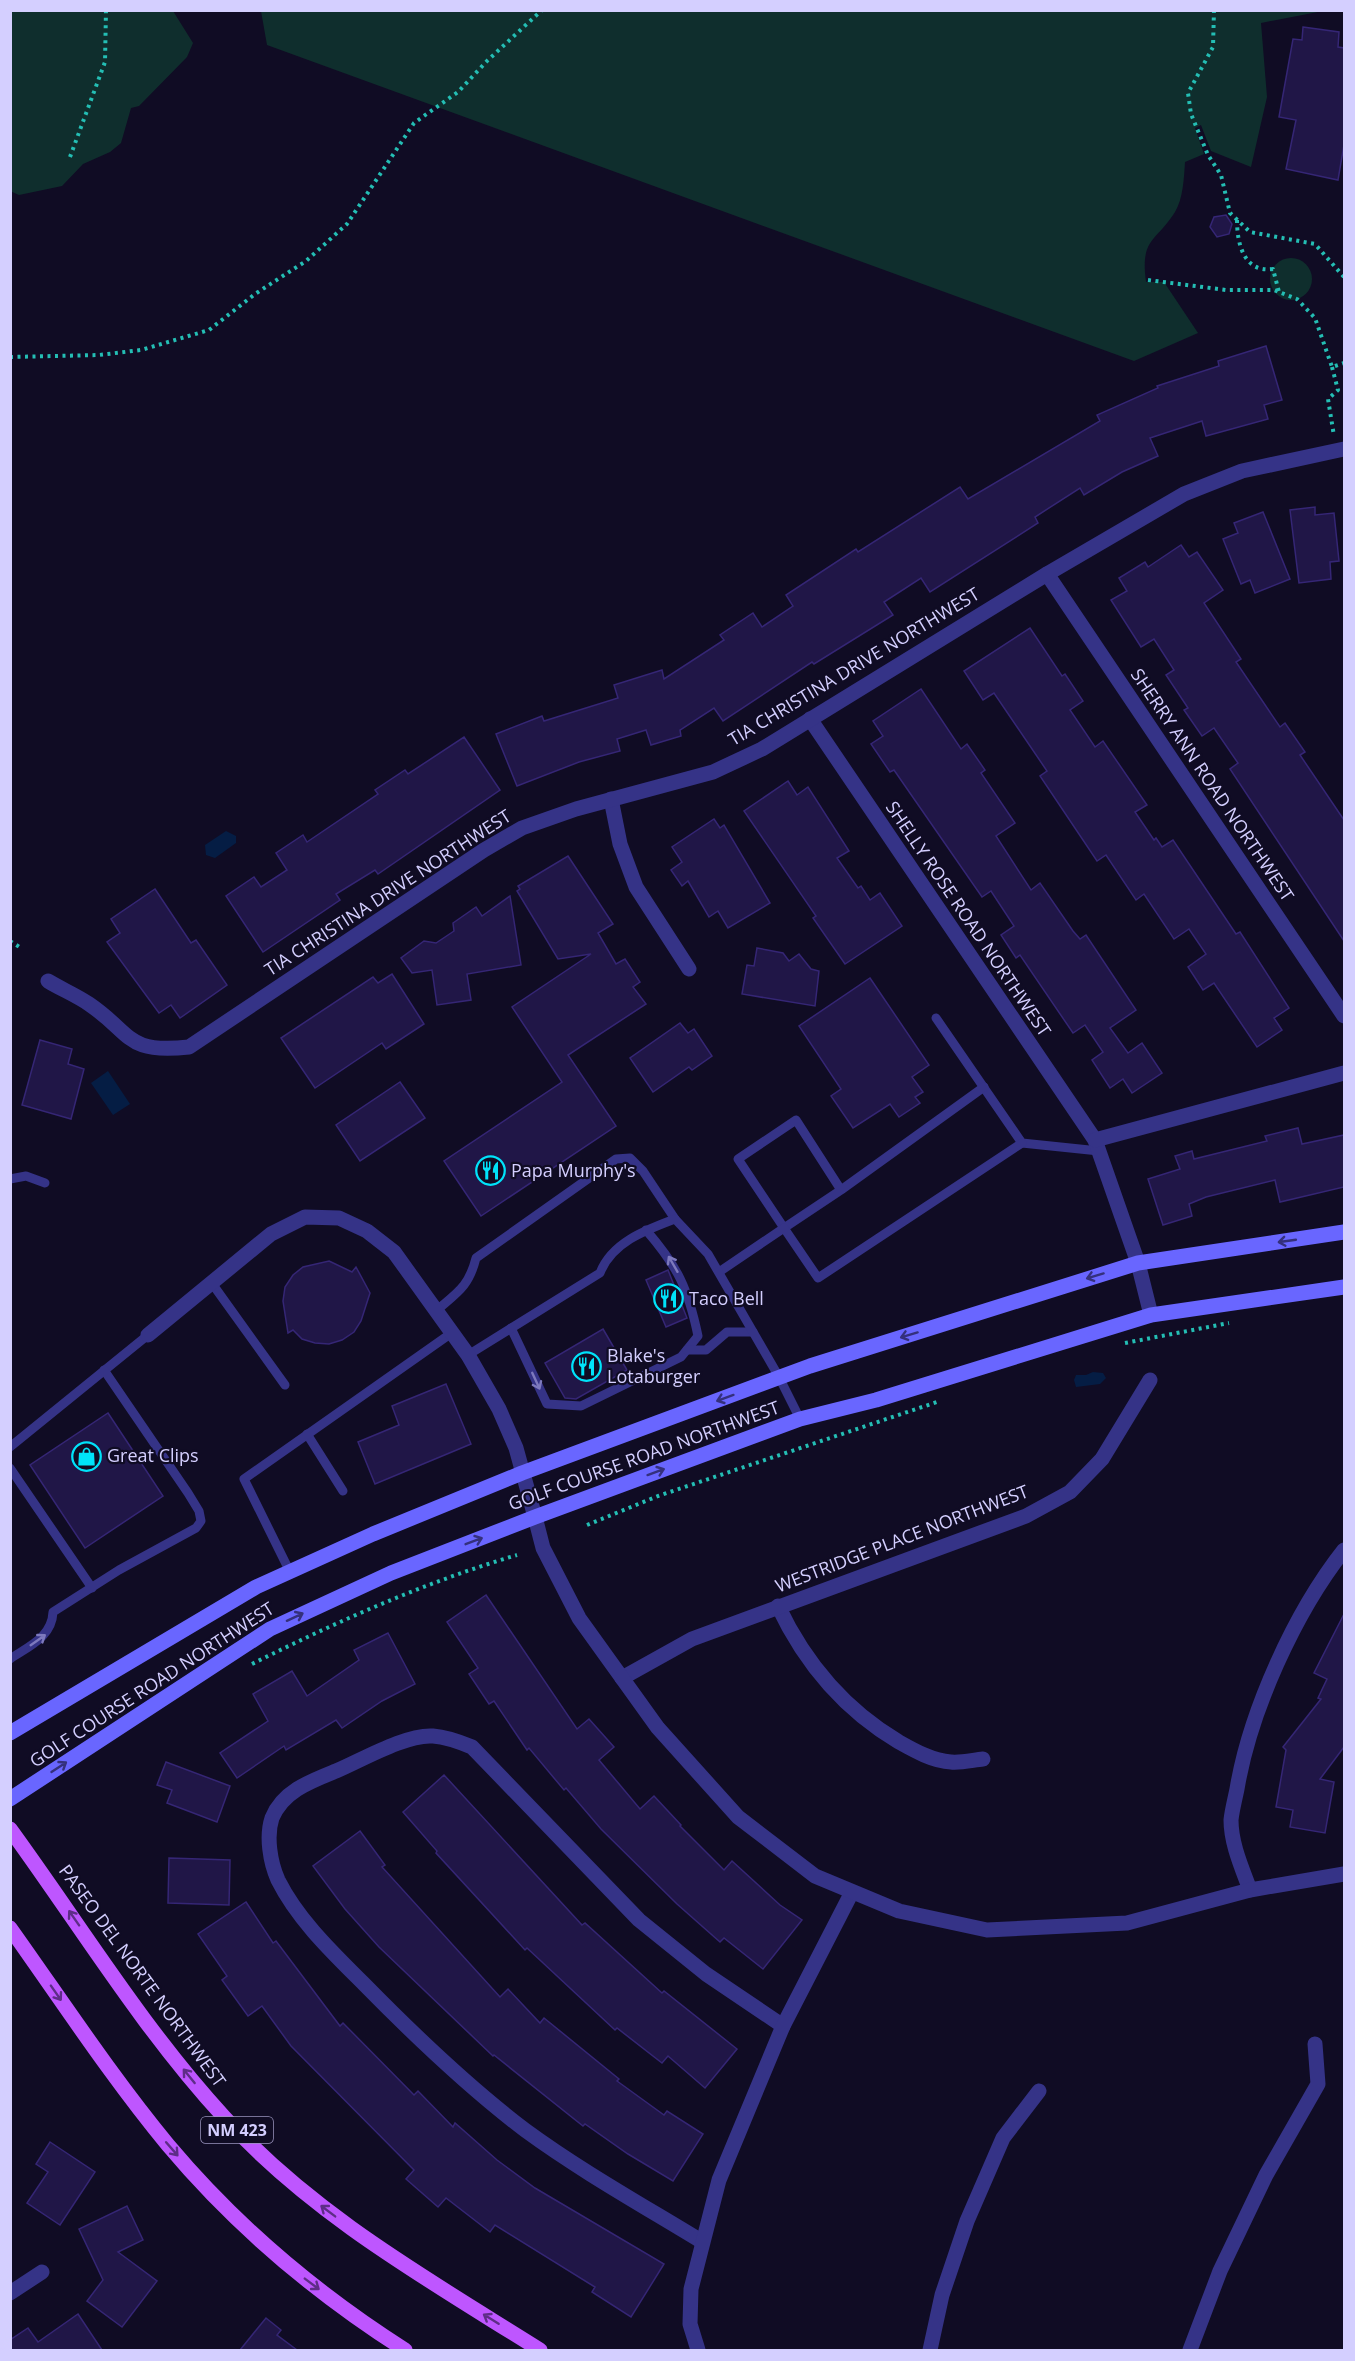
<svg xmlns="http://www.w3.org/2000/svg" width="1355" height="2361" font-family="'Open Sans',sans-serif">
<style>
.green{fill:#0f2e2d}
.water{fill:#051d44}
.building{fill:#201647;stroke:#352675;stroke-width:1.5}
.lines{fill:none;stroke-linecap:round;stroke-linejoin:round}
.path{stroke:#24beb4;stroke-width:4;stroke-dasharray:3 4.5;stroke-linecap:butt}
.service{stroke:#353387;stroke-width:9}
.minor{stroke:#353387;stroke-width:15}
.tertiary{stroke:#353387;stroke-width:15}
.secondary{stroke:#6966ff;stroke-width:15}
.primary{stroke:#be56ff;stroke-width:15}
.oneway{stroke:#34307c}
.oneway2{stroke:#7d79bd}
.oneway3{stroke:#5e2d87}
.labels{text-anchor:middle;stroke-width:4.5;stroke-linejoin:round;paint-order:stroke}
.shield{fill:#100c24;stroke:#9994bd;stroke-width:1.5}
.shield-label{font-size:16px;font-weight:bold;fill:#d4cfff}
.street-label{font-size:18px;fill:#d4cfff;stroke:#100c24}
.poi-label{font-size:18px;fill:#d4cfff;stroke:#100c24;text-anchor:start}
</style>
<rect width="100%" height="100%" fill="#100c24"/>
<g class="green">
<path d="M10 11H173L193 43 187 57 139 106 131 108 121 143 110 152 83 164 62 186 19 195 10 191Z"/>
<path d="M261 11H1323L1261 23 1267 97 1251 167 1211 151 1201 125 1195 128 1204 154 1185 162C1184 178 1183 199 1175 212 1156 242 1140 238 1146 282H1164L1198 333 1134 361 267 45Z"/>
<circle cx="1291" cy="279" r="21"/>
</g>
<g class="water">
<path d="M226 831 236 836V843L215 858 206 855 205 845Z"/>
<path d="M108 1071 130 1104 113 1115 91 1083Z"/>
<path d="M1093 1372 1103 1373 1106 1378 1100 1384 1076 1387 1074 1380 1076 1375H1086Z"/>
</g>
<g class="building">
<path d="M1303 27 1339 32 1338 47 1344 48V145L1338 180 1286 169 1296 120 1279 117 1293 39 1302 40Z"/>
<path d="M1226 215 1232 224 1229 234 1217 237 1210 227 1214 217Z"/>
<path d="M1266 346 1282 400 1264 405 1268 419 1206 436 1202 421 1150 438 1158 456 1122 472 1084 495 1080 488 1035 517 1038 523 930 592 921 578 884 602 893 615 814 664 812 662 723 721 714 708 680 730 681 736 651 745 646 730 617 739 620 751 579 762 517 786 496 734 542 716 544 721 618 698 614 685 662 670 664 679 724 640 720 635 753 613 762 627 793 606 786 595 856 549 858 552 960 487 968 499 1100 421 1097 415 1158 388 1157 386 1219 366 1218 361Z"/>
<path d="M1315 507V515L1334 513 1339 561 1330 562 1331 579 1299 583 1290 510Z"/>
<path d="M1263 512 1290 579 1255 593 1250 580 1241 584 1223 539 1238 533 1234 523Z"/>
<path d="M1181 545 1189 557 1197 552 1223 590 1204 603 1241 659 1236 662 1280 727 1285 723 1305 752 1300 755 1344 820V941L1230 769 1238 763 1214 728 1202 736 1184 710 1188 708 1166 675 1174 670 1154 639 1141 647 1111 600 1127 591 1119 578 1145 562 1148 567Z"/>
<path d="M1030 628 1062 676 1065 674 1083 701 1070 710 1095 747 1103 741 1147 805 1135 812 1154 840 1156 838 1162 847 1173 840 1236 934 1240 932 1289 1008 1274 1018 1282 1030 1257 1047 1214 983 1203 990 1188 967 1206 954 1189 929 1174 939 1144 894 1136 900 1106 855 1097 861 1040 776 1047 771 994 693 983 700 964 671Z"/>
<path d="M921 689 961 749 967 744 985 770 981 773 1015 823 996 836 1031 890 1040 883 1073 931 1080 939 1086 935 1136 1010 1110 1028 1128 1053 1142 1043 1162 1073 1132 1093 1123 1079 1110 1088 1092 1060 1103 1052 1085 1025 1073 1033 1020 955 1016 958 1001 935 1014 926 991 891 982 897 894 770 890 772 871 744 883 736 873 721Z"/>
<path d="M464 737 500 790 378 874 375 870 336 894 340 900 263 952 226 896 254 877 261 887 287 870 276 853 303 835 307 842 378 794 375 790 405 770 408 774Z"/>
<path d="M788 781 797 795 808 787 849 851 837 858 858 888 861 886 870 900 880 893 902 926 845 964 813 918 816 916 744 811Z"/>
<path d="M714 819 720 828 724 825 770 903 728 928 718 911 709 917 688 881 682 886 671 870 682 862 672 847Z"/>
<path d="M568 856 613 924 598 933 616 964 625 959 640 982 633 987 646 1004 568 1055 616 1126 481 1216 444 1161 562 1082 512 1007 591 954 558 959 517 891 520 889 518 886Z"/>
<path d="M155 889 191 943 196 940 227 985 180 1018 171 1005 159 1013 107 942 120 933 111 919Z"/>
<path d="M510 896 521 965 467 974 471 1000 437 1005 432 970 412 973 401 958 424 941 436 943 454 931 453 923 476 907 482 916Z"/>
<path d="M757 948 783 953 789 961 799 954 811 969 819 971 815 1006 742 994 747 965 754 966Z"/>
<path d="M392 974 424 1024 386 1049 382 1043 315 1088 281 1038 373 977 378 983Z"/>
<path d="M870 978 929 1065 912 1077 923 1092 915 1097 920 1103 899 1117 890 1104 853 1128 831 1096 841 1089 799 1026Z"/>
<path d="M680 1023 688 1033 694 1029 712 1056 692 1070 689 1067 653 1092 630 1058Z"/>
<path d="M40 1040 72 1049 68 1064 84 1069 71 1119 22 1105Z"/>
<path d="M400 1082 425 1118 360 1161 336 1125Z"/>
<path d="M1298 1128 1302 1144 1344 1135V1187L1280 1202 1275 1180 1206 1197 1189 1204 1192 1216 1163 1225 1148 1179 1180 1169 1175 1156 1192 1151 1194 1159 1267 1141 1265 1136Z"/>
<path d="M329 1261 352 1272 356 1267 370 1293 361 1321 354 1332 342 1340 329 1344 315 1343 302 1339 293 1330 288 1333 283 1301 285 1287 293 1275 303 1267Z"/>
<path d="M668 1270 687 1318 666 1327 646 1280Z"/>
<path d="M603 1329 627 1370 576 1399 565 1398 545 1363Z"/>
<path d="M446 1384 471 1444 375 1484 358 1442 399 1425 392 1406Z"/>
<path d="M108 1413 163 1496 85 1548 30 1465Z"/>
<path d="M486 1595 577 1729 589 1719 614 1747 599 1760 640 1809 654 1796 681 1825 680 1826 724 1870 732 1861 780 1905 802 1920 763 1969 724 1938 720 1942 677 1904 601 1829 566 1788 564 1790 529 1748 527 1750 494 1701 489 1704 469 1674 478 1668 447 1622Z"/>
<path d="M1344 1614V1747L1320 1779 1334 1782 1325 1833 1290 1827 1293 1810 1276 1807 1286 1750 1283 1747 1321 1699 1318 1698 1327 1679 1314 1673Z"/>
<path d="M388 1633 415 1684 382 1701 342 1728 336 1720 286 1750 284 1746 237 1778 220 1753 268 1721 253 1694 292 1671 307 1696 359 1660 354 1650Z"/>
<path d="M166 1762 230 1786 217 1822 167 1803 172 1790 157 1785Z"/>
<path d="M444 1775 582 1925 585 1923 662 1993 664 1991 737 2049 705 2088 668 2056 662 2063 617 2028 615 2030 527 1948 525 1950 436 1853 437 1851 403 1812Z"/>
<path d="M360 1831 385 1865 382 1867 500 1997 508 1989 540 2023 544 2018 619 2079 617 2081 664 2115 667 2111 703 2134 673 2181 628 2154 585 2124 583 2126 494 2055 493 2056 379 1947 345 1909 313 1866Z"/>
<path d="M169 1858 230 1860 229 1905 168 1903Z"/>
<path d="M246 1902 273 1943 276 1941 340 2026 343 2023 414 2095 418 2091 453 2127 455 2123 497 2160 535 2188 664 2264 631 2317 592 2292 595 2287 495 2225 490 2232 446 2198 438 2207 406 2179 414 2170 291 2046 262 2006 248 2016 222 1980 227 1976 198 1934Z"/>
<path d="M50 2142 95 2172 60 2225 27 2203 48 2172 36 2164Z"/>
<path d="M127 2206 143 2240 118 2252 157 2281 122 2327 87 2301 103 2280 79 2229Z"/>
<path d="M78 2314 102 2350H10V2340L28 2328 38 2342Z"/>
<path d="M266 2318 281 2330 277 2335 297 2350H240Z"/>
</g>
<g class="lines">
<g class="path">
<path d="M1214 10 1213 47 1188 93 1191 114 1208 155 1221 175 1230 213 1250 232 1315 244 1344 277"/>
<path d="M70 157 105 62 106 10"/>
<path d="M1237 220C1237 244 1244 273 1273 269L1279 292"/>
<path d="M1148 280 1226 290H1274L1297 299 1315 318 1332 367 1344 363"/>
<path d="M10 357 99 355 141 350 209 330 255 294 306 261 347 224 414 123 458 92 487 61 542 10"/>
<path d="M1332 367 1338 390 1328 399 1334 436"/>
<path d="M10 941 21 948"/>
<path d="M1125 1343 1229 1323"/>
<path d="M587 1525 658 1496 937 1402"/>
<path d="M252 1664C338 1621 426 1582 517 1555"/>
</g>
<g class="service">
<path d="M936 1018 1022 1143 1099 1151"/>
<path d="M10 1179 26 1176 45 1183"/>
<path d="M841 1190 784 1228 738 1159 796 1120 841 1190 984 1087"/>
<path d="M719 1272 784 1228 818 1278 1022 1143"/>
<path d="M211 1282 285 1385"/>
<path d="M437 1310C458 1292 469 1286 476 1258L616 1159 630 1158 643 1171 675 1219"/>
<path d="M511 1328 547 1404 581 1406 681 1357 698 1336C688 1288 678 1267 646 1230"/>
<path d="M687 1350H706L727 1332H753"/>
<path d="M468 1355 600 1273C612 1242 646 1230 675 1219L708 1254 779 1377 800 1419"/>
<path d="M307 1434 343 1491"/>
<path d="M10 1447 148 1335"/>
<path d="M10 1468 92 1588"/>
<path d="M290 1572 244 1479 453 1332"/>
<path d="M10 1659C29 1646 52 1637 53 1612L119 1570 196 1528 201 1521 199 1511 188 1493 104 1370"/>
</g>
<g class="minor">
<path d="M1047 574 1344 1016"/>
<path d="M810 719 1095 1140 1138 1263 1151 1315"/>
<path d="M611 799 620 844 636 887 689 969"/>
<path d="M48 981C61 989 76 995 89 1004 133 1034 125 1054 189 1047L484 850 522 828 576 809 713 772 762 749 1047 574 1184 494 1242 471 1344 449"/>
<path d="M1095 1140 1344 1073"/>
<path d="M148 1335 271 1234 305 1217 339 1218 367 1231 394 1252 468 1355 499 1409 516 1448 535 1517"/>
<path d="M778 1606C805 1663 845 1710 899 1742 915 1751 933 1761 951 1762 961 1763 973 1760 983 1759"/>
<path d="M622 1678 692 1639 1026 1516 1070 1492 1102 1459 1150 1380"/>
<path d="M1250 1890C1242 1868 1231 1844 1231 1820 1232 1810 1235 1799 1237 1789 1250 1711 1295 1612 1344 1550"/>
<path d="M701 2241C642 2205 581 2171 525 2130 467 2086 415 2036 364 1984 333 1953 298 1920 278 1880 270 1862 266 1836 272 1818 283 1791 311 1781 336 1771 362 1760 406 1734 433 1736 447 1737 460 1742 472 1747L639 1920 706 1974 783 2026"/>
<path d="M10 2293 42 2272"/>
<path d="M698 2350 690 2324 691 2289 719 2180 783 2026 852 1892"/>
<path d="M930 2350 942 2295 967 2221 1003 2138 1039 2091"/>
<path d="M1190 2350 1220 2271 1266 2175 1318 2084 1315 2044"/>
</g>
<path class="tertiary" d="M535 1517 543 1548 579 1618 658 1728 738 1817 815 1876 899 1911 987 1930 1127 1923 1250 1890 1344 1874"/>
<g class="secondary">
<path d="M10 1733 256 1587 373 1534 522 1473 810 1366 1138 1263 1344 1232"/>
<path d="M10 1799 270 1629 391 1573 535 1517 800 1419 876 1400 1151 1315 1344 1287"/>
</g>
<g class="primary">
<path d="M10 1829C80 1925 143 2029 224 2117 313 2215 429 2280 540 2350"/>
<path d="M10 1928C62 2001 111 2076 168 2145 236 2226 317 2294 405 2350"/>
</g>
</g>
<defs><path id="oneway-shaft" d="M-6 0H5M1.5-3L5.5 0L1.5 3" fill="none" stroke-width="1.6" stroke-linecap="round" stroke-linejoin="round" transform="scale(1.5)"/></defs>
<g class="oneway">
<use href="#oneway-shaft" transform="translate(1287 1241) rotate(172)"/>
<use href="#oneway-shaft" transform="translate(1095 1276) rotate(163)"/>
<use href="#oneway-shaft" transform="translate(909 1335) rotate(163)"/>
<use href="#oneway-shaft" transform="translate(725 1398) rotate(160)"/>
<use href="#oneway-shaft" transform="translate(656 1472) rotate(-20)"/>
<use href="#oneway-shaft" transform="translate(474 1541) rotate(-21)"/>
<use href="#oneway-shaft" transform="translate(295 1617) rotate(-25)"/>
<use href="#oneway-shaft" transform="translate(59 1767) rotate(-33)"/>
</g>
<g class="oneway2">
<use href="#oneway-shaft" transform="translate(673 1264) rotate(-120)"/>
<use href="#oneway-shaft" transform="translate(536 1381) rotate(65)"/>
<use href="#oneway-shaft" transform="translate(38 1640) rotate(-35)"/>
</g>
<g class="oneway3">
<use href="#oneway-shaft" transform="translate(74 1918) rotate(-125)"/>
<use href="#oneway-shaft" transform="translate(56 1993) rotate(55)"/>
<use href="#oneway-shaft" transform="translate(189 2076) rotate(-129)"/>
<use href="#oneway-shaft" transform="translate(172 2149) rotate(49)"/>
<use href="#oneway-shaft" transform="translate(328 2211) rotate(-143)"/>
<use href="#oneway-shaft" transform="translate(312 2284) rotate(37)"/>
<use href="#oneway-shaft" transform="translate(491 2319) rotate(-148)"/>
</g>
<defs>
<symbol id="restaurant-ring" viewBox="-11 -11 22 22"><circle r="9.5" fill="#100c24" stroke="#00e3fa" stroke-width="1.5"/><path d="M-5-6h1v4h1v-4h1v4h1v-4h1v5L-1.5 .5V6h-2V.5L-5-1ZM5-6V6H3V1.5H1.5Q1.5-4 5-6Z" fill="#00e3fa"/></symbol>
<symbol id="shop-ring" viewBox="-11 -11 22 22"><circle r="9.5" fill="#100c24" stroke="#00e3fa" stroke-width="1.5"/><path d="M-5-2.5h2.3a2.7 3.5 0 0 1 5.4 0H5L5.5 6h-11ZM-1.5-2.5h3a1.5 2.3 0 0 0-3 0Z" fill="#00e3fa"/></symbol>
</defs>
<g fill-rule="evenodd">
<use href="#restaurant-ring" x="474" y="1154" width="33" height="33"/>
<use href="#restaurant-ring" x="652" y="1282" width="33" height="33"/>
<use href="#restaurant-ring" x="570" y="1350" width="33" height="33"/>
<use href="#shop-ring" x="70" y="1440" width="33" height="33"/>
</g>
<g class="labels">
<rect class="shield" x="201" y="2117" width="72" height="26" rx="4.5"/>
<g class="shield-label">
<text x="237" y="2136">NM 423</text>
</g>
<g class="street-label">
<text transform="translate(854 667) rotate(-31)" y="6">TIA CHRISTINA DRIVE NORTHWEST</text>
<text transform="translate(1212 785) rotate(56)" y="6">SHERRY ANN ROAD NORTHWEST</text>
<text transform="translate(388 893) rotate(-33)" y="6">TIA CHRISTINA DRIVE NORTHWEST</text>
<text transform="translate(968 919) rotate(56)" y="6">SHELLY ROSE ROAD NORTHWEST</text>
<text transform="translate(644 1456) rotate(-20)" y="6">GOLF COURSE ROAD NORTHWEST</text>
<text transform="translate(902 1539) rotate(-21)" y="6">WESTRIDGE PLACE NORTHWEST</text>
<text transform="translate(152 1685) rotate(-33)" y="6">GOLF COURSE ROAD NORTHWEST</text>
<text transform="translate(142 1976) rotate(54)" y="6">PASEO DEL NORTE NORTHWEST</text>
</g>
<g class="poi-label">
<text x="511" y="1177">Papa Murphy's</text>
<text x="689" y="1305">Taco Bell</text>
<text x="607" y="1362">Blake's<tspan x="607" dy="21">Lotaburger</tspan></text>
<text x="107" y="1462">Great Clips</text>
</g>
</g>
<rect width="1355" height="2361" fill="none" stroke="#d4cfff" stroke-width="24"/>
</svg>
